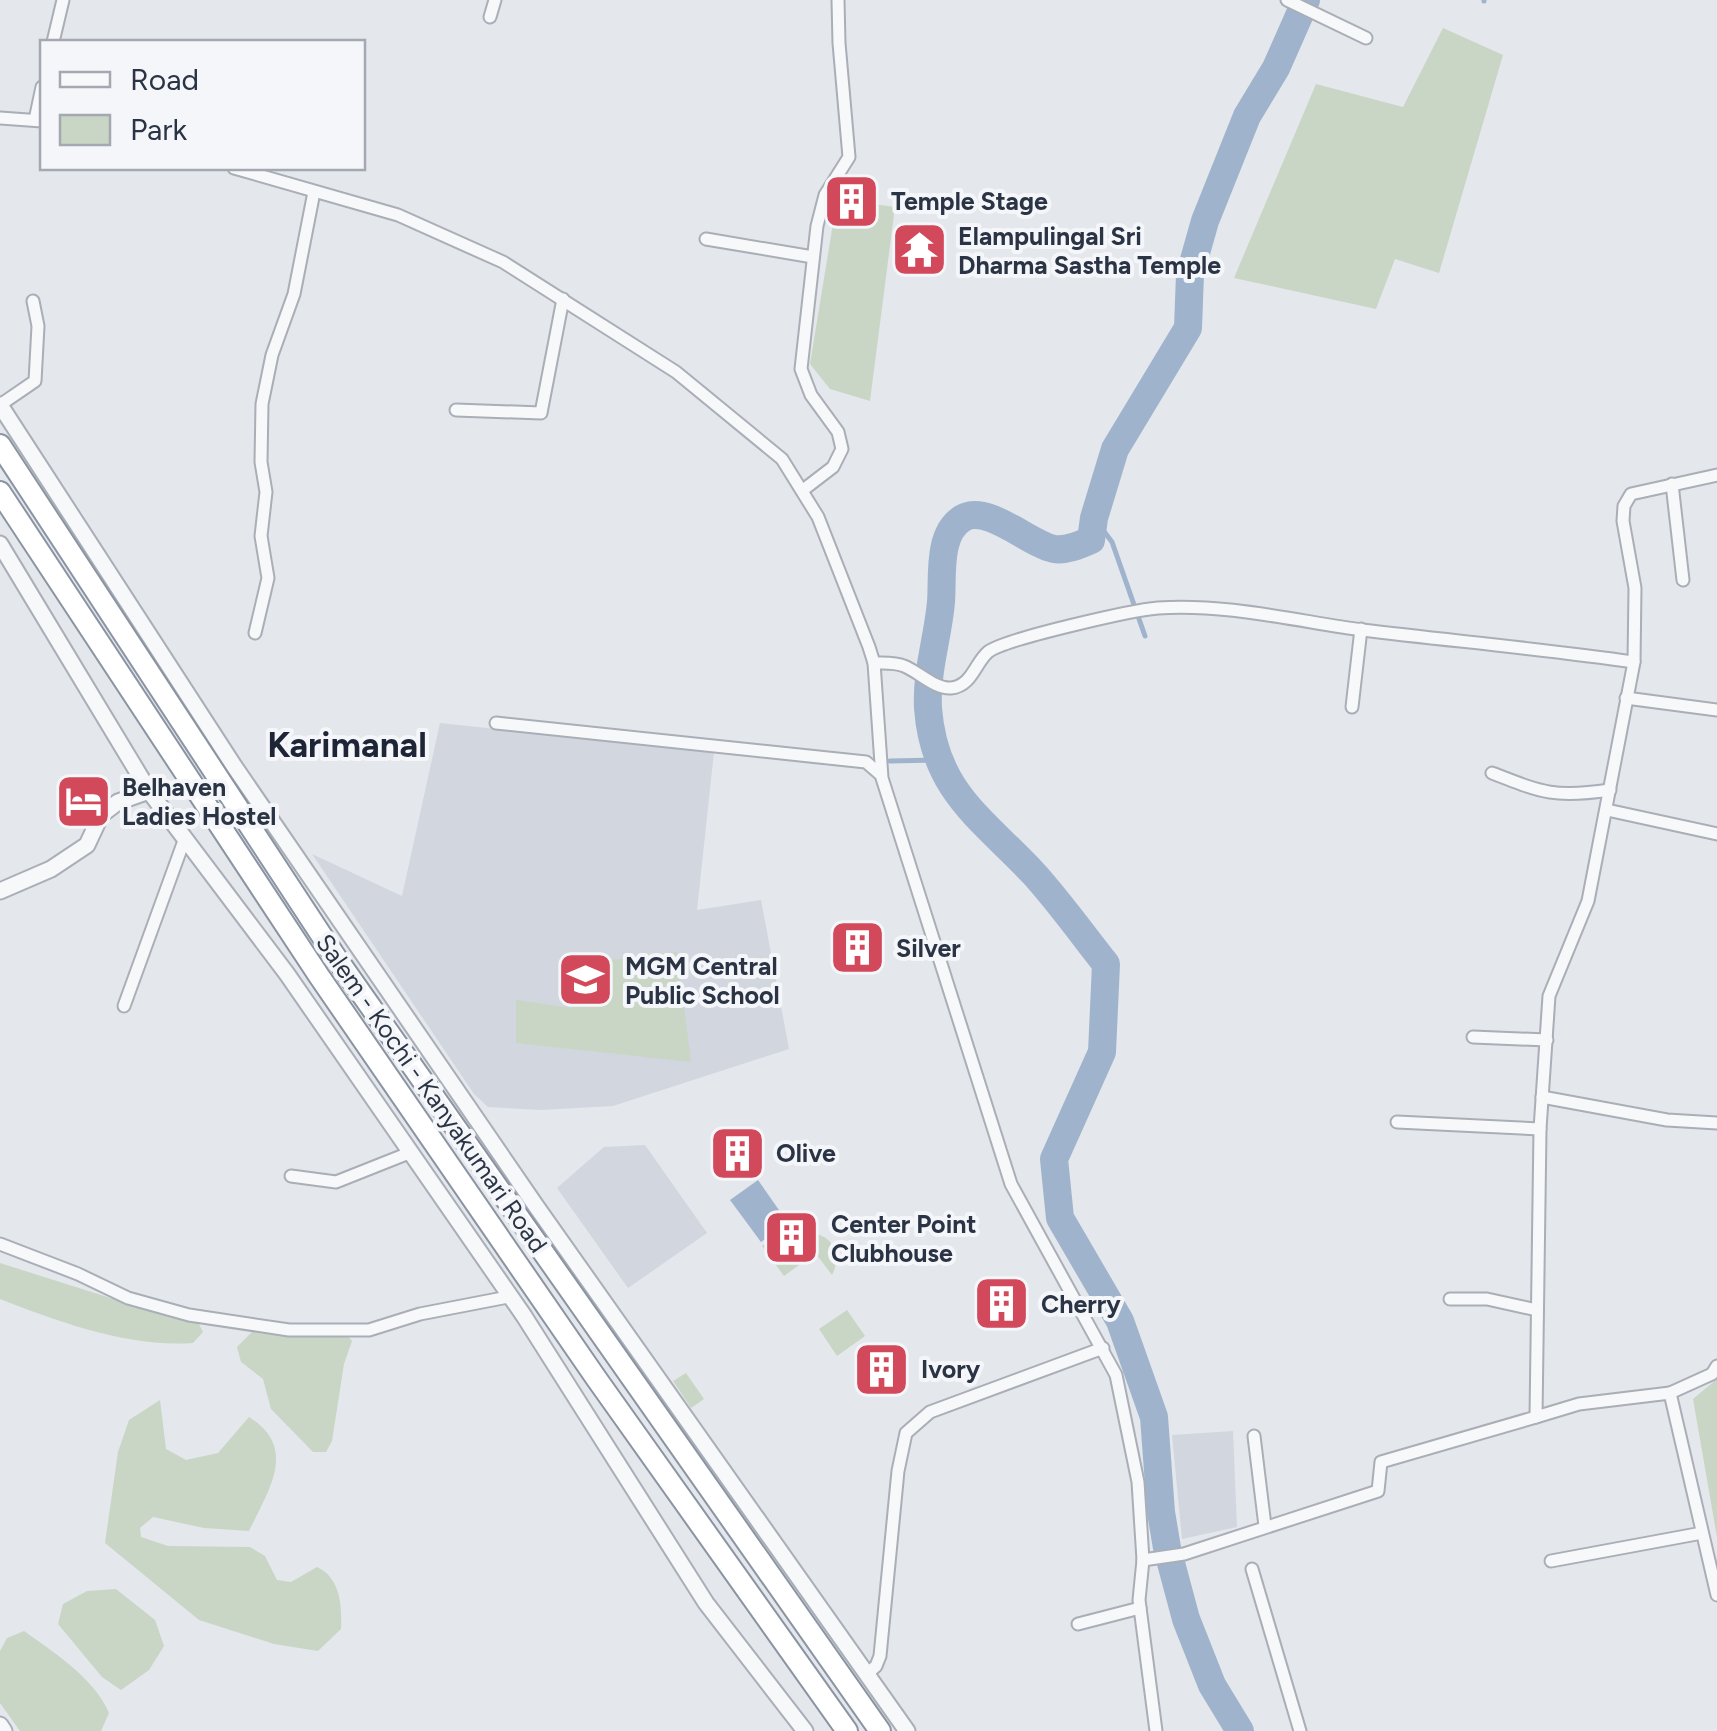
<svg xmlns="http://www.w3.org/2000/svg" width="1717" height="1731" font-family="Figtree,sans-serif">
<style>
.built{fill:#d2d6de}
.green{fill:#c9d6c5}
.water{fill:#9fb4cc}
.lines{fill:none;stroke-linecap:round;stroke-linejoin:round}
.stream{stroke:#9fb4cc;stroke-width:5}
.river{stroke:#9fb4cc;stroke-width:28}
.minor-casing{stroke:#a9aeb7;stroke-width:15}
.tertiary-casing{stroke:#a9aeb7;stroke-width:19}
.trunk-casing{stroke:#8b94a3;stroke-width:24}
.minor{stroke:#f7f8fa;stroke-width:11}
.tertiary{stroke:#f7f8fa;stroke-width:15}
.trunk{stroke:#fff;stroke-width:20}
.labels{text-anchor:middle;stroke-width:8;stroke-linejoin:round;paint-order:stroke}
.poi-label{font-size:25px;font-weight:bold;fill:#2b3445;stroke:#f4f6f9;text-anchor:start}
.street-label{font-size:25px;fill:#2b3445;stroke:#f4f6f9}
.district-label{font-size:35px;font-weight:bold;fill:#1d2536;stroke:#f4f6f9}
</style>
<rect width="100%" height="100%" fill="#e4e7ec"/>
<g class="built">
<path d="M440 723 714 752 697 910 761 900 789 1049 613 1106 541 1110 488 1107 474 1094 312 854 402 896Z"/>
<path d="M645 1145 707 1233 628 1288 557 1188 604 1147Z"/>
<path d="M1233 1431 1237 1527 1182 1539 1172 1435Z"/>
</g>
<g class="green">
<path d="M1443 28 1503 55 1439 273 1395 259 1376 309 1234 278 1316 84 1403 107Z"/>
<path d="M837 199 895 207 870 401 830 389 810 364Z"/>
<path d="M677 952 691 1062 516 1043V1000L572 1008 571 965Z"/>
<path d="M782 1232 803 1262 784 1276 762 1246Z"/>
<path d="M807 1232C832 1234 843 1253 832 1275L800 1233Z"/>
<path d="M0 1263 142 1308 197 1320 203 1332 193 1343C130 1348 59 1322 0 1299Z"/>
<path d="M847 1310 865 1336 837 1356 819 1329Z"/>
<path d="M253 1331H343L352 1341 344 1364 332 1441 326 1452H313L271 1409 263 1379 241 1362 237 1347Z"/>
<path d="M686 1373 704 1399 691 1408 673 1381Z"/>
<path d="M1717 1379V1537L1693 1399Z"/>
<path d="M160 1400 166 1449 186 1460 218 1453 249 1417C299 1448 268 1491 249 1531L204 1528 153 1517 140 1528 141 1537 168 1546 250 1547 265 1556 277 1580 291 1582 317 1567C341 1578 342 1607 341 1629L318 1651 274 1644 199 1620 105 1543 118 1452 129 1420Z"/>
<path d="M116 1589 155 1620 164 1646 149 1670 121 1690 102 1677 58 1624 63 1604 87 1591Z"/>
<path d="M24 1631C55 1653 94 1678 109 1713L101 1731H20L0 1703V1651L7 1638Z"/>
</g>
<path class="water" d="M758 1180 788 1223 761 1242 730 1200Z"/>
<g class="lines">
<g class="stream">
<path d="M1484 1V0"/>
<path d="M1094 518 1112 542 1145 636"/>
<path d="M890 761 937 760"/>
</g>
<path class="river" d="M1240 1731 1212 1685 1186 1619 1167 1548 1161 1512 1154 1417 1120 1321 1060 1218 1054 1159 1102 1052 1106 964C1083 935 1060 903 1035 875 983 819 934 792 928 708 926 672 938 637 941 602 943 577 937 533 963 518 988 504 1029 544 1054 549 1066 551 1080 545 1091 540L1094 518 1115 449 1188 328 1190 274 1205 221 1247 116 1276 68 1306 0"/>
<defs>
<g id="minor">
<path d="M1287 0 1366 38"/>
<path d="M490 17 495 0"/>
<path d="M53 42 63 0"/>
<path d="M0 118 42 121"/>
<path d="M35 120 42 87"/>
<path d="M234 168 398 215 503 262 676 372 782 459 818 517 869 647 874 663 882 778 1011 1184 1116 1375 1138 1482 1143 1560 1139 1600 1156 1731"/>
<path d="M706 239 813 257"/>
<path d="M0 405 35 381 38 326 33 301"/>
<path d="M456 410 541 413 563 299"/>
<path d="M1717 475 1631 494 1624 506 1623 521 1635 588 1634 662 1588 901 1549 996 1540 1129 1536 1417 1579 1404 1670 1393 1717 1595"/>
<path d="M1672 484 1683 580"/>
<path d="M803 490 833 467 842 449 838 432 811 395 801 369 817 226 825 195 849 157 839 43 838 0"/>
<path d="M255 633 268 578 261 536 266 492 261 462 262 404 272 355 294 294 314 192"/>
<path d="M874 663C883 663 895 662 904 666 919 672 935 689 951 688 972 686 975 663 988 652 1004 639 1133 610 1158 608 1223 603 1297 621 1362 630 1453 641 1544 649 1634 662"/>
<path d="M1626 698 1717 710"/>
<path d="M1352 707 1361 629"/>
<path d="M496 723 866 762 880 774"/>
<path d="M1492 773C1543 793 1555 798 1610 790"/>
<path d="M1607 810 1717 834"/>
<path d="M124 1006 185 838"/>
<path d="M1473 1037 1547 1040"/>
<path d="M1542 1097 1667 1120 1717 1123"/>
<path d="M1397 1122 1540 1129"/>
<path d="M291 1176 336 1182 409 1153"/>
<path d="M0 1244 78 1274 128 1298 189 1315 289 1330H369L420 1314 508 1297"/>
<path d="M1450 1299H1487L1537 1310"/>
<path d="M1670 1393 1712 1374 1717 1366"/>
<path d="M1254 1436 1265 1526"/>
<path d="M1143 1560 1184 1554 1378 1491 1381 1462 1536 1417"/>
<path d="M1551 1561 1702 1533"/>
<path d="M1252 1569 1300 1731"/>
<path d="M1078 1624 1140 1608"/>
<path d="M868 1673 876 1666 880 1656 898 1471 906 1433 930 1412 1103 1348"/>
</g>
<g id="tertiary">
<path d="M0 405 234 766 536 1206 907 1731"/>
<path d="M0 544 149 791 287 974 524 1316 706 1603 805 1731"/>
<path d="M0 891 51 869 87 845 101 815 118 802 149 791"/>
<path d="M0 1725 4 1731"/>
</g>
<g id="trunk">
<path d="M0 445 337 959 880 1731"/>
<path d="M0 492 319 976 596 1378 847 1731"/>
</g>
</defs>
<use href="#minor" class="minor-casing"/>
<use href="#tertiary" class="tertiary-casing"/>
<use href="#trunk" class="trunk-casing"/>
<use href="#minor" class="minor"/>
<use href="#tertiary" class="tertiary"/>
<use href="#trunk" class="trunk"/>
</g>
<defs>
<symbol id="building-square" viewBox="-11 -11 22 22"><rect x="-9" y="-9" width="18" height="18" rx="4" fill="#d1495b" stroke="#f4f6f9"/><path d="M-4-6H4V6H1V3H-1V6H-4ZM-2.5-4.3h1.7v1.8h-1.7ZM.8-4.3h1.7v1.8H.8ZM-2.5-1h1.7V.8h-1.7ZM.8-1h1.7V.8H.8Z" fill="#fff"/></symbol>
<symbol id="temple-square" viewBox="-11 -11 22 22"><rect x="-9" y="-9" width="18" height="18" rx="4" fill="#d1495b" stroke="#f4f6f9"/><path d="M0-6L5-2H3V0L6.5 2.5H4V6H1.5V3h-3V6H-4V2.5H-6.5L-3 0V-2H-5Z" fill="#fff"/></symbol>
<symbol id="hotel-square" viewBox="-11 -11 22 22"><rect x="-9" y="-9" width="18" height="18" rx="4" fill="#d1495b" stroke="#f4f6f9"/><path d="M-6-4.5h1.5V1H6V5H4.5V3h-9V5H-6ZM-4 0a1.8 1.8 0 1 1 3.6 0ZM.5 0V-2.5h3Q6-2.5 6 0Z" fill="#fff"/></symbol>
<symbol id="school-square" viewBox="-11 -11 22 22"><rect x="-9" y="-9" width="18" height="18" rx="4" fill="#d1495b" stroke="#f4f6f9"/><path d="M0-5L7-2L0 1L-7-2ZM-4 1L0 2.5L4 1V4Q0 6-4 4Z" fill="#fff"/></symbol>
</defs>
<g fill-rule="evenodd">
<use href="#building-square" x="820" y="170" width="63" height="63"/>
<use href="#temple-square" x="888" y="218" width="63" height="63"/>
<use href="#hotel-square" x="52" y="770" width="63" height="63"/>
<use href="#building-square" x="826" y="916" width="63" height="63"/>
<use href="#school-square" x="554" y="948" width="63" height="63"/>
<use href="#building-square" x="706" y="1122" width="63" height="63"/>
<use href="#building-square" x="760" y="1206" width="63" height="63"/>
<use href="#building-square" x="970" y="1272" width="63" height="63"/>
<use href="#building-square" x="850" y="1338" width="63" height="63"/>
</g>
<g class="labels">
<g class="poi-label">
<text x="891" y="210">Temple Stage</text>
<text x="958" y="245">Elampulingal Sri<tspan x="958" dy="29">Dharma Sastha Temple</tspan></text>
<text x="122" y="796">Belhaven<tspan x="122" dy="29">Ladies Hostel</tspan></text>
<text x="896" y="957">Silver</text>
<text x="625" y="975">MGM Central<tspan x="625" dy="29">Public School</tspan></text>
<text x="776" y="1162">Olive</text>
<text x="831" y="1233">Center Point<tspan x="831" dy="29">Clubhouse</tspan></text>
<text x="1041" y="1313">Cherry</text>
<text x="921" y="1378">Ivory</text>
</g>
<g class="street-label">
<text transform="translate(432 1093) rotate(55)" y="9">Salem - Kochi - Kanyakumari Road</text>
</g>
<g class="district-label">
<text x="347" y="757">Karimanal</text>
</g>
</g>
<rect x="40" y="40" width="325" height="130" fill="#f4f6f9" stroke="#a4a8b1" stroke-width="2.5"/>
<rect x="60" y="72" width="50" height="15" fill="#f7f8fa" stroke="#a4a8b1" stroke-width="2.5"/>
<text x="130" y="90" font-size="30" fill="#2b3445">Road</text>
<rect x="60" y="115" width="50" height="30" fill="#c9d6c5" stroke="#a4a8b1" stroke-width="2.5"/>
<text x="130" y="140" font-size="30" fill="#2b3445">Park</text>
</svg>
